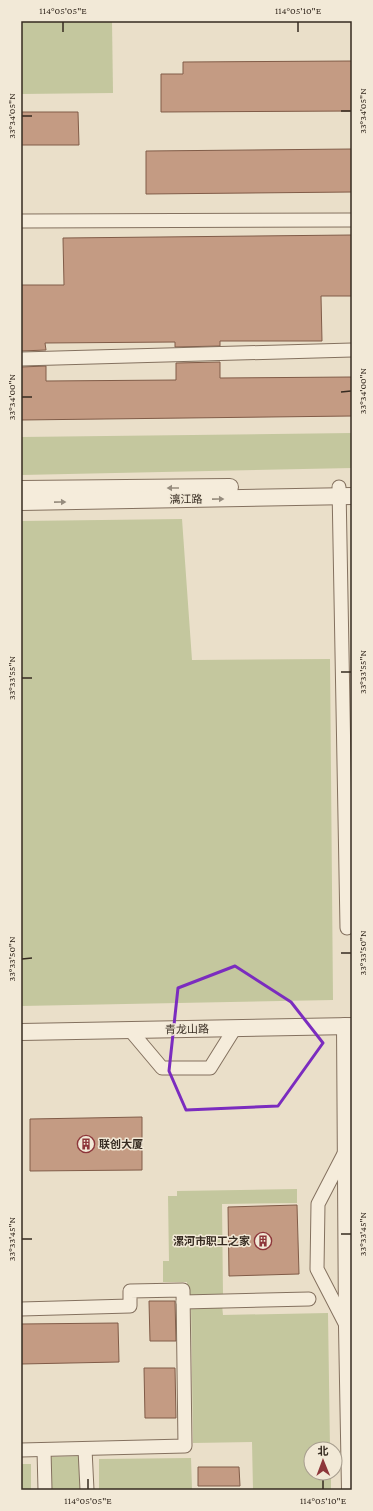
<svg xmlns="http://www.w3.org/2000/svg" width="373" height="1511" font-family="'Crimson Pro','Noto Sans SC',serif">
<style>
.green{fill:#c4c79e}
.building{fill:#c49b83;stroke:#815c48}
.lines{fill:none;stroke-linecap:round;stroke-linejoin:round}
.minor-casing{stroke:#84715f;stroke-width:15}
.tertiary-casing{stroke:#84715f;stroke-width:18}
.minor{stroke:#f5ecdb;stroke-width:13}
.tertiary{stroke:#f5ecdb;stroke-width:16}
.oneway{fill:#968c7e}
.marked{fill:none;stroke:#7b2cbf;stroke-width:3;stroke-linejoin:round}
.ticks{fill:none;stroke:#362b21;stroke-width:1.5}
.labels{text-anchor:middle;stroke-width:3;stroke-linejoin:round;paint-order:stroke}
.street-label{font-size:11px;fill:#362b21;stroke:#f2e9d7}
.poi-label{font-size:11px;font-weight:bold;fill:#362b21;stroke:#f2e9d7;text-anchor:start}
.neatline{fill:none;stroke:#362b21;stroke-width:1.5}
.ticks-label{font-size:10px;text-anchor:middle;fill:#362b21}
</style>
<rect width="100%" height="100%" fill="#eadfc9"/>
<g class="green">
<path d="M21 21H112L113 93 21 94Z"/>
<path d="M352 433V468L21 475V437Z"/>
<path d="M182 519 192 660 330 659 333 1000 21 1006V521Z"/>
<path d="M297 1189V1203L222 1204 223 1295H187V1282H163V1261H169L168 1196H177V1191Z"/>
<path d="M222 1305 223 1315 328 1313 330 1449H311V1473H331V1490H253L252 1442 193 1443 191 1306Z"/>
<path d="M81 1456V1490H50L49 1457Z"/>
<path d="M191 1458 192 1490H99V1459Z"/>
<rect x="21" y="1464" width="10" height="26"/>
</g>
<g class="building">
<path d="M352 61V111L161 112V74H183V62Z"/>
<path d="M21 112H78L79 145H21Z"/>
<path d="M352 149V192L146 194V151Z"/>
<path d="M352 235V296H321L322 341H220V346L175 347V342L45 343 46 350 21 351V285H64L63 238Z"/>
<path d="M220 362V378L352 377V416L21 420V367L46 366V381L176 380V363Z"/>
<path d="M142 1117V1170L30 1171V1119Z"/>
<path d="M297 1205 299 1274 229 1276 228 1207Z"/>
<path d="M149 1301H175L176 1341H150Z"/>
<path d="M118 1323 119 1362 21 1364V1324Z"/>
<path d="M144 1368H175L176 1418H145Z"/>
<path d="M198 1467H239L240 1486H198Z"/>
</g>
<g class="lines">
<defs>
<g id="minor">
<path d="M21 221 352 220"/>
<path d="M21 359 352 350"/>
<path d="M339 487 347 928"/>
<path d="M130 1030 162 1068H210L235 1028"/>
<path d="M346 1150 318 1204 317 1269 347 1327"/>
<path d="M183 1302 309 1299"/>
<path d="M21 1309 130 1306V1291L183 1290 185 1446 21 1450"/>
<path d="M85 1449 87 1490"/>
<path d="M44 1450 45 1490"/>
</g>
<g id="tertiary">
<path d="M21 489 230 487"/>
<path d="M21 502 352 496"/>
<path d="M345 1026 347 1327 350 1490"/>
<path d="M21 1032 352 1026"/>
</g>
</defs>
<use href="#minor" class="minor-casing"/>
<use href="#tertiary" class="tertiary-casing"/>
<use href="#minor" class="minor"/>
<use href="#tertiary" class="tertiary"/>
</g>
<defs><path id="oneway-solid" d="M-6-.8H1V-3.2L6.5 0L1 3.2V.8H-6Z"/></defs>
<g class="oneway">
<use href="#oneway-solid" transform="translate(173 488) rotate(180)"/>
<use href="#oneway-solid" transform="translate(218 499) rotate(-1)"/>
<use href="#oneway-solid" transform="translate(60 502) rotate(-1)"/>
</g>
<path class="marked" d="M235 966 291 1002 323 1043 278 1106 186 1110 169 1071 178 988Z"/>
<path class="ticks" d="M63 22V32M298 22V32M341 111H351M22 116H32M341 392 351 391M22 397H32M341 672H351M22 678H32M341 953H351M22 959 32 958M341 1234H351M22 1239H32M88 1479V1489M323 1479V1489"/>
<defs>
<symbol id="building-ring" viewBox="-11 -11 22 22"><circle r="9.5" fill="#f2e9d7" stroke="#8d363a" stroke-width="1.5"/><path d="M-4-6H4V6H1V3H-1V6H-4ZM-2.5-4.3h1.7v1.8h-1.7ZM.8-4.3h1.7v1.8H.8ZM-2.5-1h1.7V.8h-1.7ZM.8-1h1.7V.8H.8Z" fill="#8d363a"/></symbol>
</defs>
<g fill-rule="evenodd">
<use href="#building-ring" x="76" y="1134" width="20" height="20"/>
<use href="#building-ring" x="253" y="1231" width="20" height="20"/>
</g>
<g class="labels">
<g class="street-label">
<text transform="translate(186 499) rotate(-1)" y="4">漓江路</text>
<text transform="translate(187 1029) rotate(-1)" y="4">青龙山路</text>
</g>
<g class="poi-label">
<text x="99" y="1148">联创大厦</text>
<text x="250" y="1245" text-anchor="end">漯河市职工之家</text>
</g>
</g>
<rect width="373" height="1511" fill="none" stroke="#f2e9d7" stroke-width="44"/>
<g transform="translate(323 1461) rotate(359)"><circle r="19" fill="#f2e9d7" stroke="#a79d8e"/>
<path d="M0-3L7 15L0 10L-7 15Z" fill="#8d363a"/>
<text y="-6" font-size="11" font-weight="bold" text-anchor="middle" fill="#362b21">北</text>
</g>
<rect x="22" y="22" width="329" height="1467" class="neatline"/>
<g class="ticks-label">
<text x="63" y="14">114°05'05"E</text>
<text x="298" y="14">114°05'10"E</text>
<text transform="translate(362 111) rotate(-90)" y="4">33°34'05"N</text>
<text transform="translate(11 116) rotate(-90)" y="4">33°34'05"N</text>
<text transform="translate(362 391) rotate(-90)" y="4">33°34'00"N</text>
<text transform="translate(11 397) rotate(-90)" y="4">33°34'00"N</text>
<text transform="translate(362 672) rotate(-90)" y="4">33°33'55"N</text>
<text transform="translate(11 678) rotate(-90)" y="4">33°33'55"N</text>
<text transform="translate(362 953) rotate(-90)" y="4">33°33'50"N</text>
<text transform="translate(11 959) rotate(-90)" y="4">33°33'50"N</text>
<text transform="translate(362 1234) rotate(-90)" y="4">33°33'45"N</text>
<text transform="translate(11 1239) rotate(-90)" y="4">33°33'45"N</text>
<text x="88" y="1504">114°05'05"E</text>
<text x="323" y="1504">114°05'10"E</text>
</g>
</svg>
